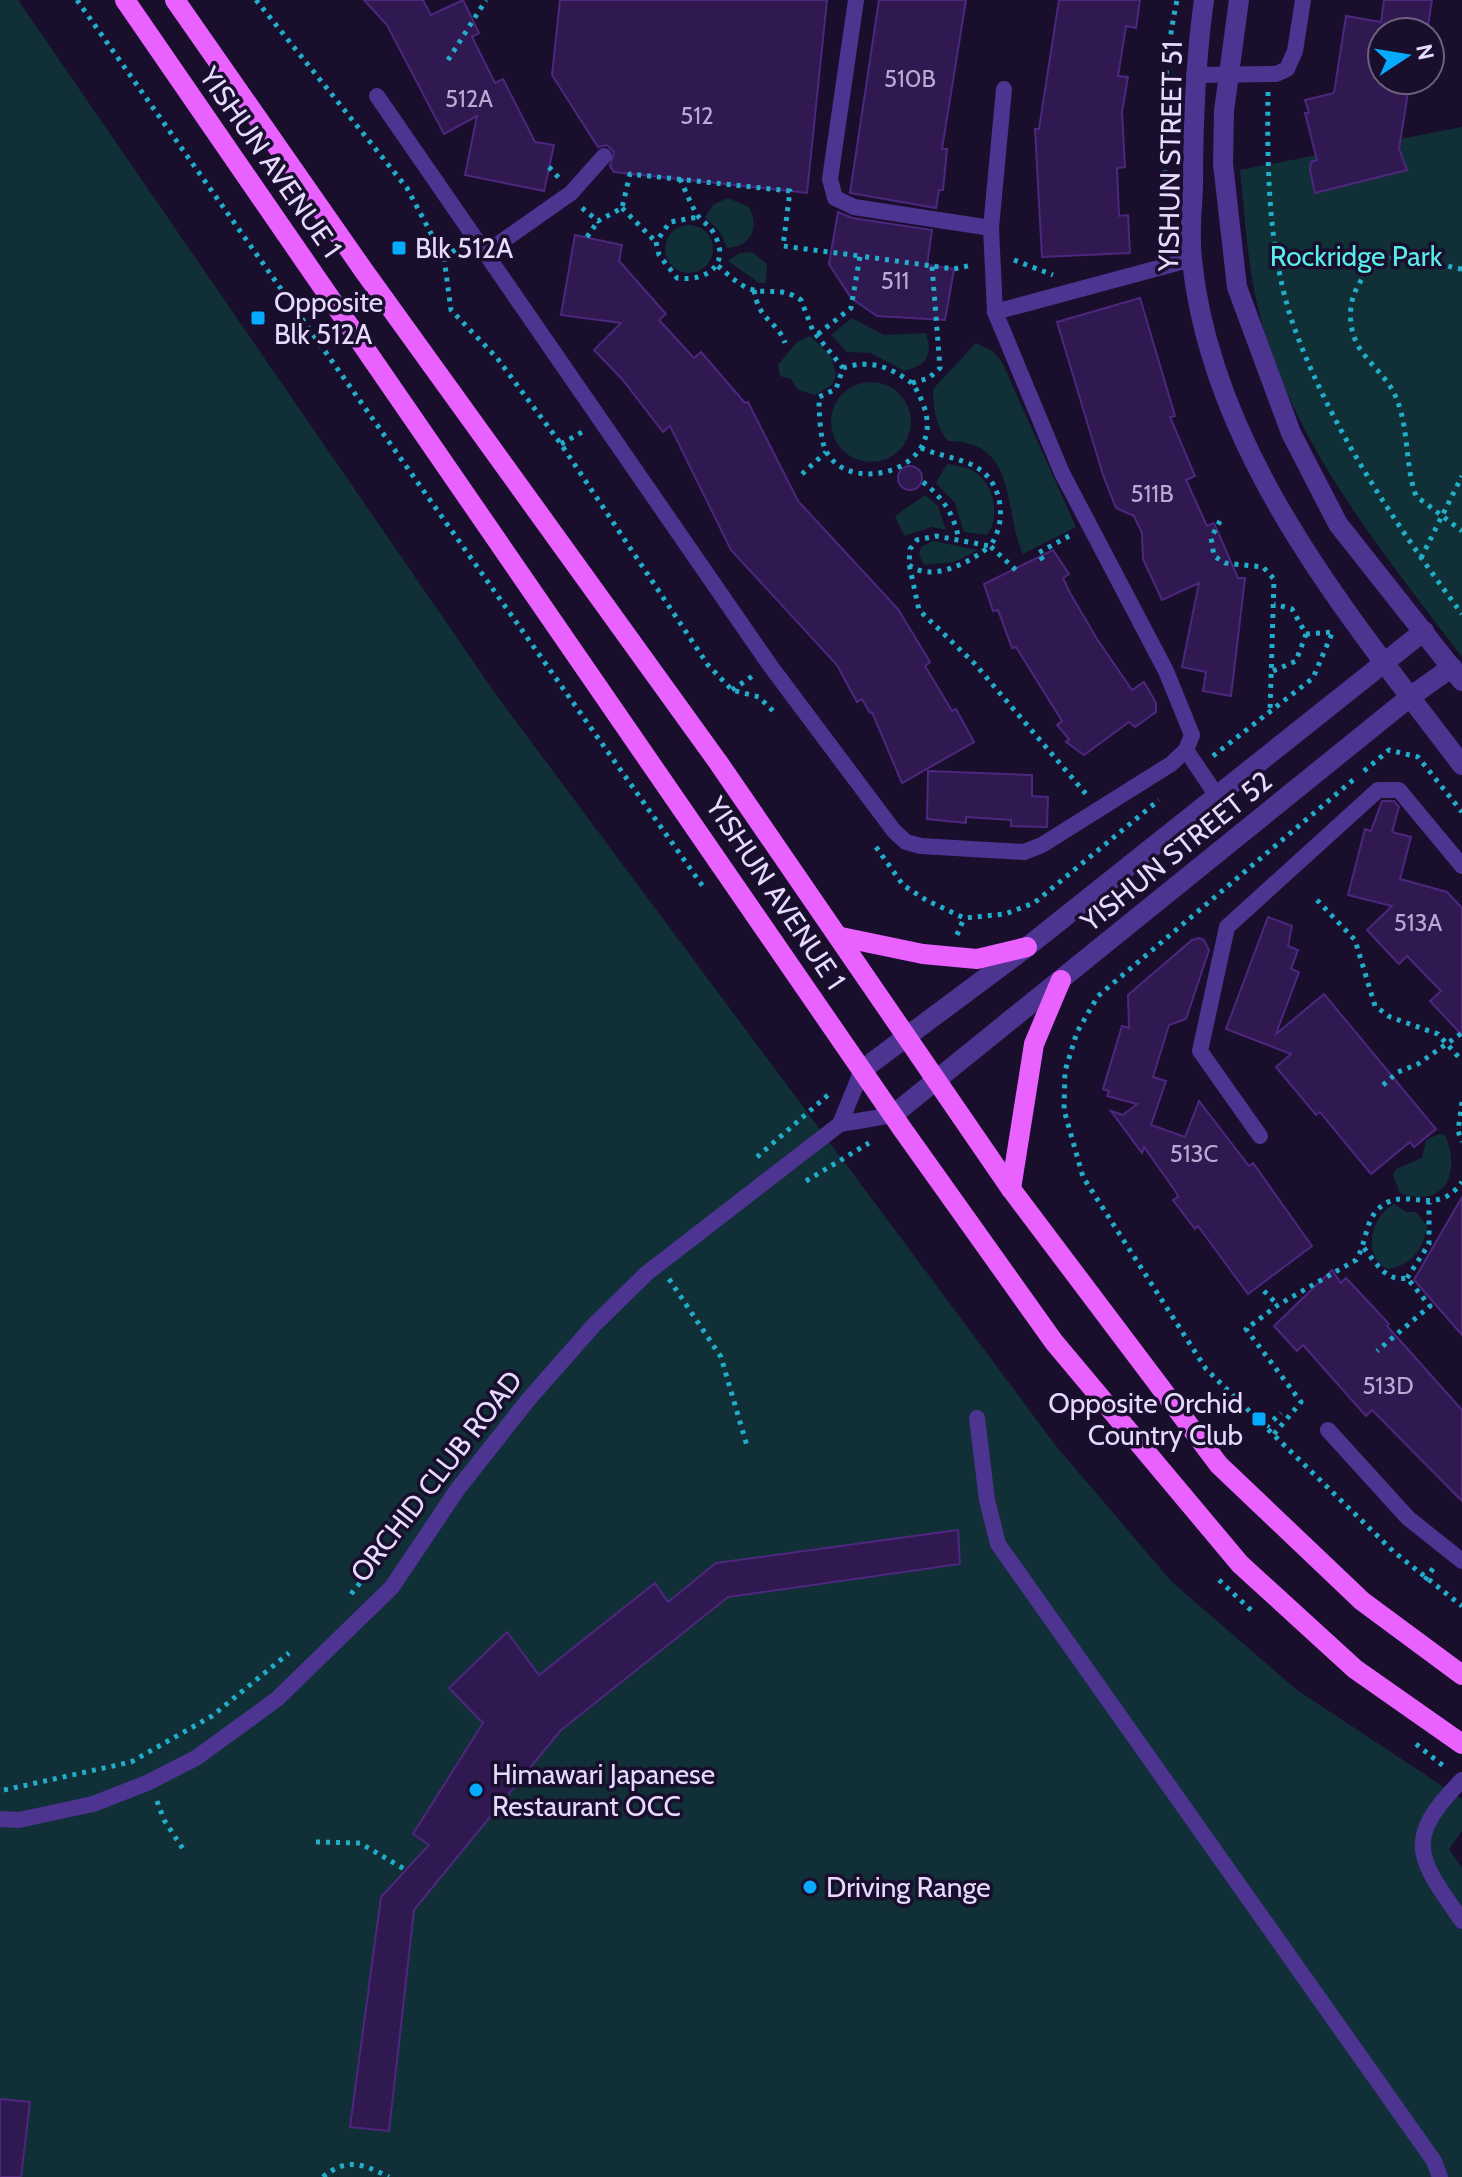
<svg xmlns="http://www.w3.org/2000/svg" width="1462" height="2177" font-family="Cabin,sans-serif">
<style>
.green{fill:#102f37}
.building{fill:#301850;stroke:#4d277e;stroke-width:2}
.lines{fill:none;stroke-linecap:round;stroke-linejoin:round}
.path{stroke:#22adca;stroke-width:5;stroke-dasharray:4 6;stroke-linecap:butt}
.lane{stroke:#4d3491;stroke-width:16}
.street{stroke:#4d3491;stroke-width:20}
.primary{stroke:#e961ff;stroke-width:20}
.poi-dot{fill:#06abff;stroke:#1a0e2d;stroke-width:3}
.labels{text-anchor:middle;stroke-width:7;stroke-linejoin:round;paint-order:stroke}
.number-label{font-size:24px;fill:#b9aad3}
.street-label{font-size:28px;fill:#e7daff;stroke:#1a0e2d}
.poi-label{font-size:28px;fill:#e7daff;stroke:#1a0e2d;text-anchor:start}
.park-label{font-size:28px;fill:#57edeb;stroke:#1a0e2d}
</style>
<rect width="100%" height="100%" fill="#1a0e2d"/>
<g class="green">
<path d="M0 0H18L497 696 1056 1446 1172 1582 1297 1690 1462 1799V1831L1449 1849 1462 1868V2177H0Z"/>
<path d="M1462 127V657C1375 542 1277 426 1252 279 1246 243 1244 206 1240 170Z"/>
<path d="M728 198 749 207C760 227 751 247 727 248L720 232 705 217 714 204Z"/>
<circle cx="689" cy="249" r="24"/>
<path d="M752 252 767 264 766 283H759L728 261 739 253Z"/>
<path d="M852 318 884 335 926 333C933 356 927 365 904 371L871 353 847 352 831 335Z"/>
<path d="M810 336 831 356 836 375 832 385 815 395 798 390 791 379 780 376 778 365 797 342Z"/>
<path d="M976 343 993 351 1002 362 1076 527 1023 554C1003 512 1019 441 948 441 936 428 933 408 933 389Z"/>
<circle cx="871" cy="422" r="40"/>
<path d="M947 464C953 465 961 466 967 468 993 477 1002 515 987 535L964 532 955 503 936 483Z"/>
<path d="M925 495 938 506 946 530 932 527 904 536 895 516Z"/>
<path d="M933 541 978 550 954 562 924 565 919 555 921 547Z"/>
<path d="M1439 1134 1445 1135C1462 1174 1444 1209 1400 1193L1393 1175 1396 1169 1422 1158 1426 1140Z"/>
<path d="M1394 1204 1406 1212H1416L1427 1226C1423 1250 1412 1265 1388 1269 1361 1257 1371 1215 1394 1204Z"/>
</g>
<g class="building">
<path d="M364 0H423L431 15 463 0 479 33 472 37 495 83 503 79 535 142 554 145 544 191 465 175 477 116 444 134 387 25Z"/>
<path d="M560 0H827L807 193 614 172 610 166 614 152 607 145 598 147 552 75Z"/>
<path d="M879 0H966L942 149H947L943 190H939L936 208 850 193Z"/>
<path d="M1059 0H1140L1136 28 1126 26 1118 76 1128 77 1122 112 1125 167 1117 168 1119 216 1128 215 1130 253 1042 257 1035 129H1039Z"/>
<path d="M1384 0H1432L1427 32H1382V80H1410L1399 149 1407 170 1315 193 1310 170 1311 162 1317 160 1305 113H1309L1305 100 1334 93 1346 16 1381 22Z"/>
<path d="M838 212 852 218 932 230 927 265 954 269 945 320 877 316 851 298 829 264Z"/>
<path d="M575 235 622 245 619 261 666 314 659 320 694 358 701 352 745 403 748 402 798 501 898 609 930 662 925 666 952 711 956 709 974 742 902 783 872 712 870 713 862 699 857 702 837 665 731 550 670 426 663 432 622 379 594 350 621 323 561 315Z"/>
<path d="M1140 298 1175 416 1170 417 1195 476 1186 480 1207 526 1214 523 1238 578H1245L1231 696 1203 691 1206 672 1182 667 1199 583 1162 600 1143 559 1142 533 1134 516 1116 508 1103 475 1057 322Z"/>
<circle cx="910" cy="478" r="12"/>
<path d="M1053 550 1069 574 1063 578 1070 593 1097 639 1132 690 1144 682 1156 703V712L1135 727 1129 722 1084 755 1066 742 1069 739 1057 725 1062 721 1016 647 1012 648 998 610 993 611 984 584Z"/>
<path d="M928 771 1032 775V796L1048 797 1047 827 1011 826V820L966 817V823L927 819Z"/>
<path d="M1382 801H1394L1399 807 1392 832 1411 837 1400 879 1447 892 1462 908V1035L1430 1001 1441 991 1407 956 1399 964 1367 930 1392 906 1348 895 1365 829 1371 831Z"/>
<path d="M1268 917 1292 926 1288 946 1298 950 1291 969 1299 972 1276 1034 1324 994 1436 1129 1414 1147 1410 1142 1371 1174 1320 1112 1316 1115 1276 1067 1291 1054 1226 1029Z"/>
<path d="M1199 938 1204 940 1209 950 1186 1019 1169 1025 1153 1077 1166 1081 1151 1125 1185 1137 1199 1101 1249 1166 1253 1163 1312 1246 1248 1294 1198 1226 1195 1229 1173 1200 1178 1197 1176 1192 1144 1147 1142 1153 1111 1111 1123 1115 1137 1104 1107 1096 1109 1091 1103 1089 1122 1026 1129 1028 1128 995 1192 940Z"/>
<path d="M1462 1197V1335L1414 1280Z"/>
<path d="M1332 1270 1341 1283 1346 1278 1389 1324 1387 1326 1462 1410V1501L1372 1410 1366 1416 1303 1345 1297 1351 1274 1326Z"/>
<path d="M958 1530 960 1564 728 1597 560 1731 414 1910 389 2131 350 2127 381 1897 429 1845 413 1834 483 1723 449 1688 507 1632 539 1675 655 1583 668 1602 716 1563Z"/>
<path d="M0 2099 30 2102 21 2177H0Z"/>
</g>
<g class="lines">
<g class="path">
<path d="M77 0 704 888"/>
<path d="M256 0 407 188 444 258 451 310 497 358 561 444 708 665 732 690 759 697 776 714"/>
<path d="M448 60 486 0"/>
<path d="M1268 92C1267 169 1268 253 1294 327 1332 431 1396 525 1462 614"/>
<path d="M549 167 559 178"/>
<path d="M680 179C685 190 690 202 696 213 700 221 709 224 713 232 732 263 708 282 677 278L659 255 656 242 670 222 698 217"/>
<path d="M1167 194C1160 131 1164 62 1177 0"/>
<path d="M582 208 598 221 622 208 630 174 790 191 783 246 860 256"/>
<path d="M622 208 656 242"/>
<path d="M587 237 598 221"/>
<path d="M444 258 459 247"/>
<path d="M1014 260 1053 275"/>
<path d="M718 266C728 274 737 284 750 289 769 295 781 286 801 300L813 331 843 368 836 389 819 397C819 410 820 440 826 451 849 497 949 470 923 404 919 394 915 384 906 379 886 365 867 360 843 368"/>
<path d="M1462 269C1443 267 1429 256 1409 256 1362 256 1338 304 1357 344 1367 362 1385 375 1394 393 1410 426 1404 463 1416 496L1462 531"/>
<path d="M754 290C759 322 777 320 785 343"/>
<path d="M818 334 851 308 860 256 954 269 972 265"/>
<path d="M912 383 929 378 940 368 932 266"/>
<path d="M561 444 584 431"/>
<path d="M921 448C937 455 954 457 970 464 1002 477 1009 520 990 546L936 536 917 540 910 549 909 564 919 610 975 664 1086 794"/>
<path d="M802 474 826 452"/>
<path d="M923 482C943 498 954 514 959 540"/>
<path d="M1220 521 1211 538 1214 556 1225 563 1263 567 1274 579 1270 712"/>
<path d="M1421 558 1462 476"/>
<path d="M1043 560 1038 553 1071 535"/>
<path d="M909 565C932 583 971 562 990 546L1017 571"/>
<path d="M1306 634 1333 632"/>
<path d="M1273 671 1296 661 1306 634 1292 609 1274 604"/>
<path d="M732 690 754 675"/>
<path d="M1213 756 1313 678 1333 631"/>
<path d="M1364 771 1389 750 1418 757 1462 812"/>
<path d="M1353 780 1098 996 1077 1032 1065 1071 1064 1110 1083 1177 1206 1369 1394 1552 1462 1606"/>
<path d="M876 847 903 885 926 900 964 918 1005 914 1034 903 1159 800"/>
<path d="M1317 900 1355 940 1375 1006 1390 1017 1438 1034 1462 1061"/>
<path d="M957 935 964 918"/>
<path d="M1383 1085 1398 1072 1418 1064 1462 1033"/>
<path d="M1462 1102 1458 1131 1462 1142"/>
<path d="M757 1157 828 1095"/>
<path d="M806 1181 869 1143"/>
<path d="M1364 1248C1376 1263 1386 1282 1407 1278L1430 1306 1377 1351"/>
<path d="M1407 1278 1429 1244V1203"/>
<path d="M669 1279 721 1357 747 1446"/>
<path d="M1264 1291 1278 1305"/>
<path d="M1266 1427 1281 1413"/>
<path d="M1274 1434 1301 1402 1246 1329 1278 1305 1356 1260C1366 1245 1365 1222 1378 1209 1405 1183 1435 1220 1462 1182"/>
<path d="M1219 1580 1253 1612"/>
<path d="M1425 1580 1436 1564"/>
<path d="M351 1594 388 1549"/>
<path d="M1416 1744 1446 1768"/>
<path d="M4 1790 131 1762 212 1716 289 1653"/>
<path d="M157 1801 164 1820 185 1852"/>
<path d="M316 1842 360 1843 406 1870"/>
<path d="M323 2177C347 2157 363 2164 389 2177"/>
</g>
<g class="lane">
<path d="M856 0 830 179 835 198 854 207 991 228"/>
<path d="M1194 75 1276 74 1287 69 1295 51 1303 0"/>
<path d="M377 96 769 664 894 831 906 842 921 846 1024 852 1042 845 1171 764 1186 750 1192 735 1166 671 1062 473 995 312 991 228 1004 89"/>
<path d="M487 252 571 193 604 156"/>
<path d="M995 312 1192 259"/>
<path d="M1186 750 1217 796"/>
<path d="M840 1124 862 1070"/>
<path d="M1260 1136 1200 1051 1227 927 1378 790H1399L1462 866"/>
<path d="M977 1418 987 1500 998 1544 1434 2161 1440 2177"/>
<path d="M1328 1430 1408 1518 1462 1561"/>
<path d="M1462 1780C1401 1841 1419 1859 1462 1921"/>
<path d="M0 1819 19 1820 93 1804 147 1783 196 1758 277 1699 392 1587 457 1490 528 1400 594 1325 647 1273 840 1124 893 1115"/>
</g>
<g class="street">
<path d="M1204 0C1195 63 1193 124 1193 187 1192 211 1189 236 1192 260 1212 454 1349 616 1462 765"/>
<path d="M1239 0 1224 111 1223 164 1237 287 1291 433 1338 524 1462 681"/>
<path d="M862 1070 1027 947 1424 631"/>
<path d="M893 1115 1410 697 1452 667"/>
</g>
<g class="primary">
<path d="M125 0 903 1130 1054 1342 1240 1564 1355 1669 1462 1744"/>
<path d="M175 0 364 271 718 762 1011 1189 1219 1465 1362 1601 1462 1675"/>
<path d="M841 937 923 954 977 959 1027 947"/>
<path d="M1011 1189 1034 1044 1061 980"/>
</g>
</g>
<g class="poi-dot">
<rect x="391" y="240" width="16" height="16" rx="4"/>
<rect x="250" y="310" width="16" height="16" rx="4"/>
<rect x="1251" y="1411" width="16" height="16" rx="4"/>
<circle cx="476" cy="1790" r="8"/>
<circle cx="810" cy="1887" r="8"/>
</g>
<g class="labels">
<g class="number-label">
<text x="910" y="87">510B</text>
<text x="469" y="107">512A</text>
<text x="697" y="124">512</text>
<text x="895" y="289">511</text>
<text x="1152" y="502">511B</text>
<text x="1418" y="931">513A</text>
<text x="1194" y="1162">513C</text>
<text x="1388" y="1394">513D</text>
</g>
<g class="street-label">
<text transform="translate(1170 156) rotate(-89)" y="10">YISHUN STREET 51</text>
<text transform="translate(271 162) rotate(55)" y="10">YISHUN AVENUE 1</text>
<text transform="translate(1176 851) rotate(-39)" y="10">YISHUN STREET 52</text>
<text transform="translate(776 893) rotate(56)" y="10">YISHUN AVENUE 1</text>
<text transform="translate(436 1476) rotate(-52)" y="10">ORCHID CLUB ROAD</text>
</g>
<g class="poi-label">
<text x="415" y="258">Blk 512A</text>
<text x="274" y="312">Opposite<tspan x="274" dy="32">Blk 512A</tspan></text>
<text x="1243" y="1413" text-anchor="end">Opposite Orchid<tspan x="1243" dy="32">Country Club</tspan></text>
<text x="492" y="1784">Himawari Japanese<tspan x="492" dy="32">Restaurant OCC</tspan></text>
<text x="826" y="1897">Driving Range</text>
</g>
<g class="park-label">
<text x="1356" y="266">Rockridge Park</text>
</g>
</g>
<g transform="translate(1406 56) rotate(78)"><circle r="38" fill="#1a0e2d" stroke="#6c6081" stroke-width="2"/>
<path d="M0-6L14 30L0 20L-14 30Z" fill="#06abff"/>
<text y="-12" font-size="22" font-weight="bold" text-anchor="middle" fill="#e7daff">N</text>
</g>
</svg>
